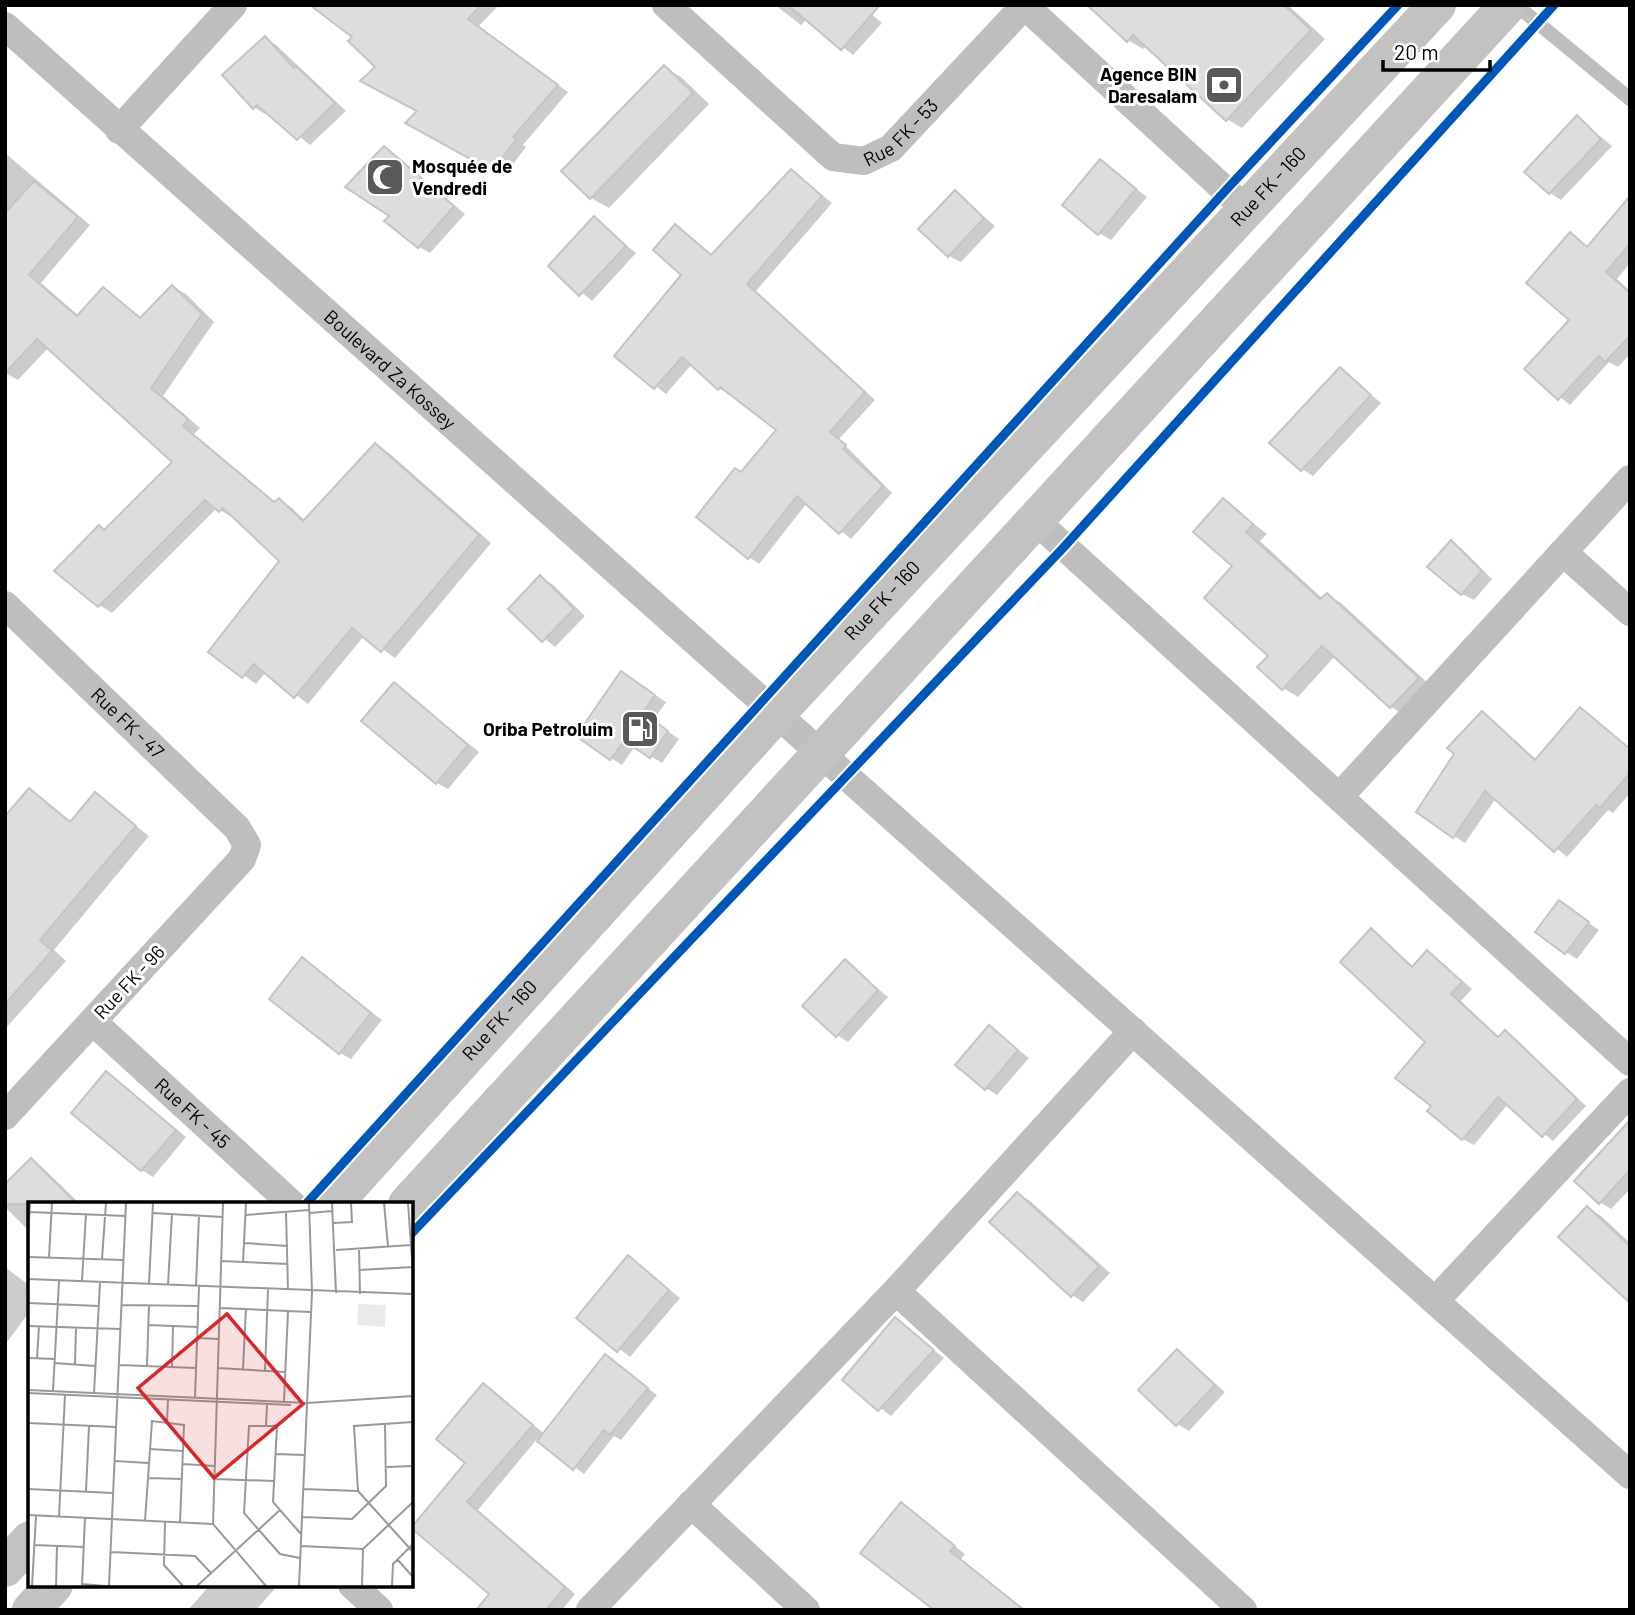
<svg xmlns="http://www.w3.org/2000/svg" width="1635" height="1615" font-family="Barlow,sans-serif">
<style>
.shadow{fill:#0003}
.building{fill:#ddd;stroke:#c5c5c5;stroke-width:2}
.lines{fill:none;stroke-linecap:round;stroke-linejoin:round}
.service{stroke:#bebebe;stroke-width:14}
.minor{stroke:#bebebe;stroke-width:28}
.secondary{stroke:#c2c2c2;stroke-width:38}
.cycleway-casing{stroke:#fff;stroke-width:13}
.cycleway{stroke:#0057b8;stroke-width:9}
.labels{text-anchor:middle;stroke-width:6;stroke-linejoin:round;paint-order:stroke}
.poi-label{font-size:19px;font-weight:bold;fill:#000;stroke:#fff;text-anchor:end}
.street-label{font-size:19px;fill:#000;stroke:#fff}
.inset-road{fill:none;stroke:#999;stroke-width:2}
.view{fill:#d62828;fill-opacity:0.15;stroke:#d62828;stroke-width:3.5}
.inset-edge{fill:none;stroke:#000;stroke-width:3.5}
</style>
<rect width="100%" height="100%" fill="#fff"/>
<g class="shadow">
<path d="M376 5H499L478 27 568 92 523 145 526 147 504 176 408 123 419 111 378 67Z"/>
<path d="M775 5H861L882 23 853 55 807 19 801 25Z"/>
<path d="M1098 5H1288L1325 39 1242 128 1227 119 1147 45 1143 49 1128 40Z"/>
<path d="M265 39 276 45 346 111 310 145 268 112 265 114 254 107Z"/>
<path d="M664 67 681 77 709 104 609 208 591 198 564 171Z"/>
<path d="M1577 118 1612 146 1561 200 1550 193Z"/>
<path d="M385 148 465 214 430 253 419 247 392 215Z"/>
<path d="M5 153 90 225 41 283 79 316 104 290 142 318 173 287 186 294 214 322 163 396 200 428 194 434 276 503 279 500 292 508 305 521 376 445 389 453 491 543 395 658 364 636 308 704 266 672 256 684 211 652 281 561 235 516 233 518 217 508 112 613 99 605 105 531 175 462 49 347 18 380 5 373Z"/>
<path d="M1101 162 1147 197 1111 240 1099 233Z"/>
<path d="M791 171 832 203 756 291 875 400 839 439 892 493 851 539 807 503 759 564 749 557 742 473 778 430 731 393 719 389 692 364 666 394 616 355 684 275 676 226 713 255Z"/>
<path d="M955 193 995 226 961 262 949 256Z"/>
<path d="M1630 199V263L1617 279 1630 291V354L1618 367 1609 362 1570 405 1526 369 1571 320 1570 234 1589 247Z"/>
<path d="M595 219 636 253 592 301 550 266Z"/>
<path d="M1340 369 1381 403 1313 476 1302 469Z"/>
<path d="M1223 500 1267 534 1260 541 1323 599 1327 595 1341 603 1432 687 1405 715 1391 707 1335 656 1298 697 1283 688 1235 566Z"/>
<path d="M1451 542 1462 549 1492 579 1474 600 1462 594Z"/>
<path d="M541 578 552 584 585 616 555 647 510 609Z"/>
<path d="M633 680 666 702 653 721 679 739 662 763 635 746 622 765 611 758Z"/>
<path d="M394 684 479 752 448 789 437 783Z"/>
<path d="M1580 710 1630 748V793L1613 813 1608 810 1567 857 1496 798 1465 843 1454 836 1482 713 1537 760Z"/>
<path d="M30 790 72 822 95 794 149 836 54 950 66 961 5 1029V819Z"/>
<path d="M1569 909 1599 930 1577 959 1566 952Z"/>
<path d="M1371 931 1414 967 1427 952 1438 959 1472 989 1461 1001 1500 1038 1505 1032 1516 1039 1586 1106 1553 1141 1508 1104 1474 1145 1463 1139 1434 1106 1428 1042Z"/>
<path d="M302 960 382 1020 351 1059 340 1053Z"/>
<path d="M845 962 888 997 848 1042 837 1035Z"/>
<path d="M989 1027 1029 1058 997 1095 986 1088Z"/>
<path d="M106 1073 186 1137 153 1177 142 1170Z"/>
<path d="M1630 1123V1189L1611 1209 1600 1202Z"/>
<path d="M31 1160 42 1167 80 1204H30V1232L5 1207V1186Z"/>
<path d="M1017 1194 1029 1200 1110 1273 1083 1302 1072 1295Z"/>
<path d="M1587 1208 1601 1216 1630 1243V1302Z"/>
<path d="M629 1258 680 1298 630 1357 578 1317Z"/>
<path d="M5 1267 30 1286V1311L5 1345Z"/>
<path d="M895 1319 944 1358 891 1416 844 1380Z"/>
<path d="M1177 1351 1225 1392 1189 1431 1177 1424Z"/>
<path d="M606 1357 657 1395 621 1440 614 1436 584 1474 537 1439 478 1510 575 1594 562 1610H480L492 1594 412 1526 467 1463 483 1385 545 1434Z"/>
<path d="M901 1505 965 1554 961 1559 1025 1610H936Z"/>
<path d="M210 1585H278L256 1610H188Z"/>
</g>
<g class="building">
<path d="M310 5H481L468 19 558 85 513 137 516 140 492 171 405 123 417 111 360 81 375 67 348 41 352 37Z"/>
<path d="M788 5H880L841 50Z"/>
<path d="M1087 5H1284L1311 30 1226 121 1133 35 1127 42Z"/>
<path d="M265 36 294 68 296 66 335 103 297 140 257 105 253 109 222 75Z"/>
<path d="M664 65 693 93 590 199 561 171Z"/>
<path d="M1577 115 1601 139 1549 194 1524 172Z"/>
<path d="M384 146 454 206 418 248 384 221 389 216 345 187Z"/>
<path d="M1100 159 1136 189 1098 235 1062 205Z"/>
<path d="M791 169 822 196 747 284 865 392 830 432 846 445 843 449 883 486 839 534 797 496 748 559 696 517 735 468 741 472 776 430 720 387 718 390 682 357 654 389 614 356 681 275 653 250 675 224 711 255Z"/>
<path d="M34 181 78 217 29 275 77 316 103 287 140 318 172 285 202 314 151 388 188 419 183 426 274 502 279 498 303 521 375 443 479 535 381 652 352 628 294 698 254 664 242 678 208 652 279 561 223 508 219 512 205 500 98 607 54 571 99 525 104 530 172 462 37 339 5 373V213Z"/>
<path d="M955 190 984 218 948 257 918 229Z"/>
<path d="M1630 196V244L1606 272 1630 293V336L1605 362 1599 356 1558 400 1524 369 1569 320 1526 283 1570 232 1587 247Z"/>
<path d="M594 216 626 246 579 296 548 266Z"/>
<path d="M1340 367 1371 395 1301 471 1269 443Z"/>
<path d="M1223 498 1253 524 1246 532 1320 599 1327 593 1419 678 1390 708 1322 646 1282 690 1257 667 1268 656 1204 598 1232 566 1193 532Z"/>
<path d="M1451 540 1482 571 1461 595 1427 567Z"/>
<path d="M540 575 574 609 542 642 508 609Z"/>
<path d="M621 671 655 695 643 713 668 731 650 758 624 741 610 760 576 736Z"/>
<path d="M394 682 468 745 436 784 361 721Z"/>
<path d="M1580 707 1630 749V773L1600 808 1596 805 1554 852 1485 791 1453 838 1416 812 1454 754 1447 748 1482 711 1535 760Z"/>
<path d="M29 788 70 822 95 792 136 826 40 940 52 951 5 1004V816Z"/>
<path d="M1559 900 1589 922 1565 954 1535 932Z"/>
<path d="M1371 928 1412 967 1427 950 1462 982 1451 994 1498 1037 1505 1030 1577 1099 1542 1137 1498 1097 1462 1140 1427 1111 1431 1106 1395 1078 1425 1042 1340 962Z"/>
<path d="M302 957 371 1013 339 1054 269 999Z"/>
<path d="M845 959 878 990 836 1037 802 1006Z"/>
<path d="M989 1025 1018 1050 985 1090 955 1065Z"/>
<path d="M106 1071 176 1130 141 1171 71 1113Z"/>
<path d="M1630 1120V1170L1599 1204 1574 1181Z"/>
<path d="M31 1158 77 1204H5V1184Z"/>
<path d="M1017 1192 1099 1266 1071 1297 989 1222Z"/>
<path d="M1587 1206 1630 1246V1303L1558 1237Z"/>
<path d="M628 1255 669 1290 617 1352 576 1318Z"/>
<path d="M895 1317 934 1350 878 1411 842 1380Z"/>
<path d="M1177 1349 1215 1385 1176 1426 1138 1390Z"/>
<path d="M605 1354 648 1388 610 1435 604 1430 573 1470 537 1441Z"/>
<path d="M483 1383 533 1425 467 1502 565 1587 546 1610H476L489 1594 411 1528 465 1463 436 1439Z"/>
<path d="M901 1502 955 1546 950 1551 1024 1610H934L860 1553Z"/>
</g>
<g class="lines">
<path class="service" d="M1516 5 1630 99"/>
<g class="minor">
<path id="s1" d="M666 5 833 157 864 161 891 148 1025 5"/>
<path d="M1025 6 1248 211"/>
<path id="s2" d="M5 26 1630 1475"/>
<path d="M119 130 233 5"/>
<path d="M1037 522 1630 1062"/>
<path d="M1563 552 1630 612"/>
<path id="s3" d="M5 605 237 828 247 845 242 859 5 1116"/>
<path d="M1339 797 1630 479"/>
<path id="s4" d="M93 1022 292 1204"/>
<path d="M896 1291 1243 1610"/>
<path d="M1435 1301 1630 1092"/>
<path d="M691 1504 806 1610"/>
<path d="M352 1585 379 1610"/>
<path d="M590 1610 896 1291 1133 1031"/>
</g>
<g class="secondary">
<path id="s5" d="M333 1204 777 713 1437 5"/>
<path d="M407 1204 1508 5"/>
<path d="M5 1568 30 1540"/>
<path d="M31 1610 54 1585"/>
</g>
<defs>
<g id="cycleway">
<path d="M306 1204 1226 190 1398 5"/>
<path d="M411 1234 1064 547 1554 5"/>
</g>
</defs>
<use href="#cycleway" class="cycleway-casing"/>
<use href="#cycleway" class="cycleway"/>
</g>
<defs>
<symbol id="bank-square" viewBox="-11 -11 22 22"><rect x="-9" y="-9" width="18" height="18" rx="4" fill="#595959" stroke="#fff"/><path d="M-6-4H6V4H-6ZM0-2.3a2.3 2.3 0 1 0 0 4.6a2.3 2.3 0 1 0 0-4.6Z" fill="#fff"/></symbol>
<symbol id="mosque-square" viewBox="-11 -11 22 22"><rect x="-9" y="-9" width="18" height="18" rx="4" fill="#595959" stroke="#fff"/><path d="M3.5-4.9A6 6 0 1 0 3.5 4.9A5 5 0 1 1 3.5-4.9Z" fill="#fff"/></symbol>
<symbol id="fuel-square" viewBox="-11 -11 22 22"><rect x="-9" y="-9" width="18" height="18" rx="4" fill="#595959" stroke="#fff"/><path d="M-5.5-6h7V0h2V4h1.3V-2.5L3-4.5l.8-.8L6-3V5H2.5V1h-1V6h-7ZM-4.2-4.7v3.2H.2V-4.7Z" fill="#fff"/></symbol>
</defs>
<g fill-rule="evenodd">
<use href="#bank-square" x="1202" y="63" width="44" height="44"/>
<use href="#mosque-square" x="363" y="155" width="44" height="44"/>
<use href="#fuel-square" x="618" y="707" width="44" height="44"/>
</g>
<g class="labels">
<g class="poi-label">
<text x="1197" y="81">Agence BIN<tspan x="1197" dy="22">Daresalam</tspan></text>
<text x="412" y="173" text-anchor="start">Mosquée de<tspan x="412" dy="22">Vendredi</tspan></text>
<text x="613" y="736">Oriba Petroluim</text>
</g>
<g class="street-label">
<text dy="7" stroke="none"><textPath href="#s1" startOffset="304">Rue FK - 53</textPath></text>
<text dy="7" stroke="none"><textPath href="#s5" startOffset="1382">Rue FK - 160</textPath></text>
<text dy="7" stroke="none"><textPath href="#s2" startOffset="516">Boulevard Za Kossey</textPath></text>
<text dy="7" stroke="none"><textPath href="#s5" startOffset="816">Rue FK - 160</textPath></text>
<text dy="7" stroke="none"><textPath href="#s3" startOffset="170">Rue FK - 47</textPath></text>
<text transform="translate(129 982) rotate(-47)" y="7">Rue FK - 96</text>
<text dy="7" stroke="none"><textPath href="#s5" startOffset="248">Rue FK - 160</textPath></text>
<text dy="7" stroke="none"><textPath href="#s4" startOffset="135">Rue FK - 45</textPath></text>
</g>
</g>
<g transform="translate(28 1202)">
<rect width="385" height="385" fill="#fff"/>
<path d="M330 102 358 103 357 125 329 123Z" fill="#eaeaea"/>
<path class="inset-road" d="M195 1 185 322 238 384M304 1 308 91M356 1 360 44M380 1 385 71M1 10 98 14M258 10 260 88M124 11 195 15M282 11 304 9M217 13 281 8M305 21 324 20 323 1M0 37 2 1M216 41 260 44M331 46 332 92M308 48 383 43M0 55 96 58M21 55 24 1M74 57 78 1M193 59 260 62M215 60 218 1M331 68 385 65M0 77 385 92M54 79 58 12M121 82 125 1M140 83 144 12M168 84 171 13M0 101 71 104M93 103 170 104M192 106 283 110M121 123 169 125M0 124 92 127M169 136 191 137M385 150V206M0 156 27 157M9 156 11 124M27 161 67 164M47 162 48 126M91 163 168 166M119 164 121 103M144 165 145 125M190 166 257 170M215 167 218 107M237 169 240 87M0 188 279 201 385 194M25 189 31 79M0 191 263 203M66 191 72 81M167 195 171 85M256 199 260 109M139 220 140 198M385 220 326 224 330 289 385 350M0 221 88 225M238 224 239 202M121 247 155 249M247 252 277 253M87 259 120 261M154 262 187 264M359 265 385 264M120 276 154 277M187 277 246 279M0 287 85 291M275 287 330 289M58 289 61 224M0 313 185 322M31 315 37 193M274 315 324 317 358 284 357 222M117 319 124 219 156 223 152 320M137 320 136 363 155 384M6 343 56 345M273 344 335 347 385 300M83 350 167 354 183 371M272 356 252 352 216 311 221 224H249L245 300 273 332M369 357 385 375M54 382 77 384M4 384 8 314M28 384 29 344M54 384 57 316M81 384 98 1M169 384 252 308M271 384 284 90 281 1M334 384 335 347M364 384 365 362 385 342"/>
<path class="view" d="M199 112 275 202 186 276 110 186Z"/>
<rect width="385" height="385" class="inset-edge"/>
</g>
<rect width="1635" height="1615" fill="none" stroke="#000000" stroke-width="14"/>
<path d="M1383 60v10h107v-10" fill="none" stroke="#000000" stroke-width="3.5"/>
<text x="1394" y="60" font-size="21" fill="#000000" stroke="#ffffff" stroke-width="5" paint-order="stroke">20 m</text>
</svg>
